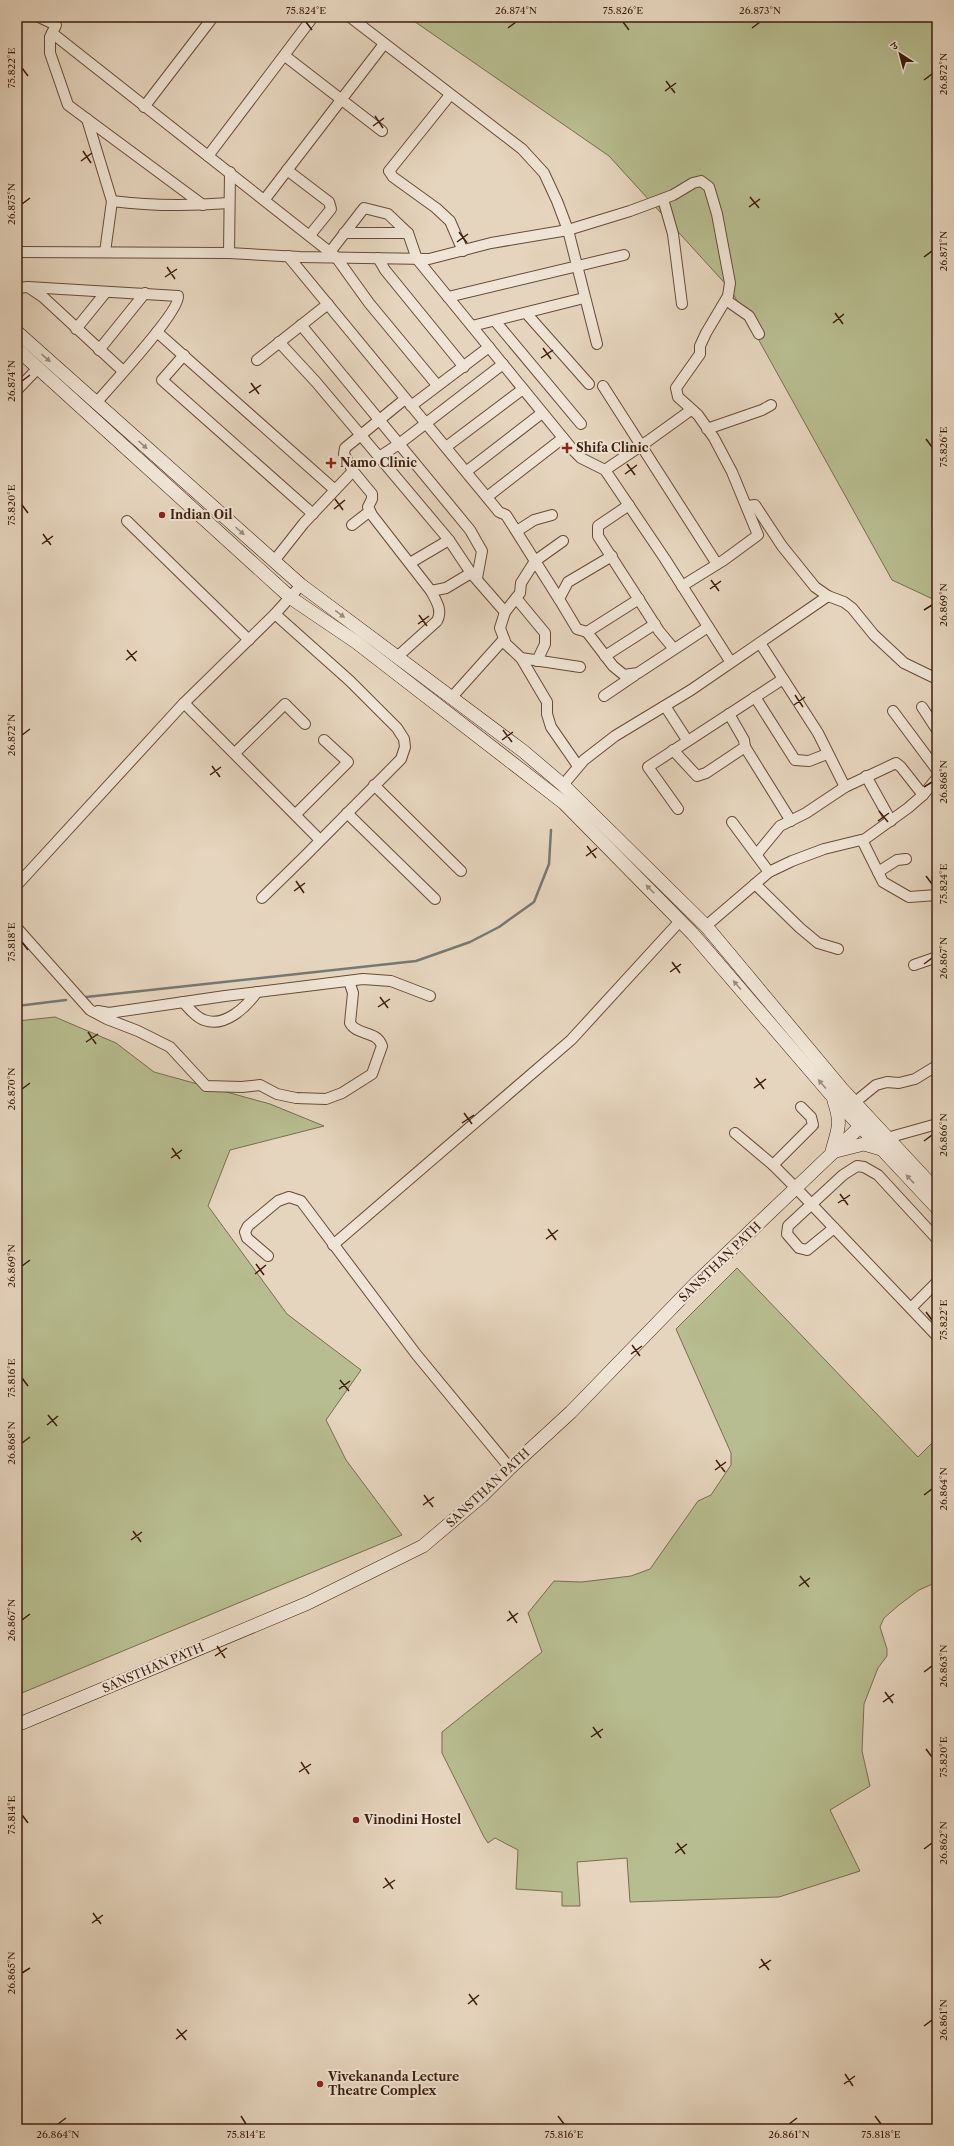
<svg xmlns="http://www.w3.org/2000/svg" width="954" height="2146" font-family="'Libre Caslon Text','Noto Serif Devanagari',serif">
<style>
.green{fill:#b7bd90;stroke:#7a6d4e}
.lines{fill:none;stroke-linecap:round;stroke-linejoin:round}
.stream{stroke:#757975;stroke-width:2.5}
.street-casing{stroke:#684b38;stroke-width:12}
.secondary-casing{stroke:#3e1d0c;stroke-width:14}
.street{stroke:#efe4d5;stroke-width:10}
.secondary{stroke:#efe4d5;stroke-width:13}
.oneway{fill:#9f8a7b}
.ticks{fill:none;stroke:#3e1d0c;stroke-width:1.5}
.poi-dot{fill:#8f2418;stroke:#efe4d5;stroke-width:1.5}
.labels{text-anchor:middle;stroke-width:4;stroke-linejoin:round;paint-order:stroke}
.poi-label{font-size:12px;font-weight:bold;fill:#3e1d0c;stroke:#efe4d5;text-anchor:start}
.street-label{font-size:12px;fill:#3e1d0c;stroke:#efe4d5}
.neatline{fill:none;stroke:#3e1d0c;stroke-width:1.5}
.ticks-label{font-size:10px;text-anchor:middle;fill:#3e1d0c}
</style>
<rect width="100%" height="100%" fill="#e6d5be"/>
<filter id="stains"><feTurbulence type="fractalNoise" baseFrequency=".005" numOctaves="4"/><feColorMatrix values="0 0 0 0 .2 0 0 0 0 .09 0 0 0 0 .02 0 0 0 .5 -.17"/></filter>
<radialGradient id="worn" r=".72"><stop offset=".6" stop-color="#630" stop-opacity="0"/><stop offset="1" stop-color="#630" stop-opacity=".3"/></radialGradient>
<g class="green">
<path d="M408 17H937V601L892 580 731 290 609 156Z"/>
<path d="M55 1017 116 1043 154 1072 270 1104 324 1126 230 1150 208 1206 287 1314 361 1370 326 1420 346 1460 402 1535 17 1695V1021Z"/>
<path d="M737 1268 918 1457 937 1438V1582L919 1590 899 1605 884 1618 880 1627 887 1649V1656L878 1668 864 1704 862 1751 870 1786 830 1810 860 1871 779 1897 630 1902 627 1858 577 1862 580 1906H562V1892L516 1889 518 1850 495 1838 488 1843 484 1837 442 1753V1732L542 1652 528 1613 554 1581 582 1582 631 1576 650 1569 698 1501 711 1495 731 1465V1453L676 1329Z"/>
</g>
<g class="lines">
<g class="stream">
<path d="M86 997 416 961 470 942 499 927 534 902 549 864 551 830"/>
<path d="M17 1006 66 1000"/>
</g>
<defs>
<g id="street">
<path d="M39 17 56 25 50 37V53L68 105 203 205"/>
<path d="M350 17 522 149 544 173 557 201 568 230 597 344"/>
<path d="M52 33 336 257 369 303 437 385"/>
<path d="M285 56 382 131"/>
<path d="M450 95 389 171 393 177 436 208 450 221 463 251"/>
<path d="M144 107 213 17"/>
<path d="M87 119 112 201C150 206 191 206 229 203"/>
<path d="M208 156 313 17"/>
<path d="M287 170 329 202 331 209 310 235"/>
<path d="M265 199 384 44"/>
<path d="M663 199 673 234 682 304"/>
<path d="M344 233H408"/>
<path d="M17 252 229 253 300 257 429 259 491 243 568 230 630 211 673 195 693 183 701 181 709 187 717 214 730 283 728 296 706 333 700 346V354L676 388 678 397 698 415 714 438 732 472 758 535 724 560 682 586"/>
<path d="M105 252 112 201"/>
<path d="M330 252 364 208 388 214 408 233 417 259 573 450 581 458 605 470 665 559 730 661"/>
<path d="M229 253 230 172"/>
<path d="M288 256 499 512 506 515 535 561 521 583 520 593 505 612 500 628 506 644 521 658 580 667"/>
<path d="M378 258 385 270 464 367"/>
<path d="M28 287 178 296C181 310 109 388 96 403"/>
<path d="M17 288 28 287 43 297 123 371"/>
<path d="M448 297 624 255"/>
<path d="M726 300 749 316 759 334"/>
<path d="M526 313 589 384"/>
<path d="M495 321 581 424"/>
<path d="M301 325 470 530 482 551 477 578"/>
<path d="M472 326 584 298"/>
<path d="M76 329 106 292"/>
<path d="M157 332 335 490"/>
<path d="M279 342 316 382 449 540 471 573 505 612"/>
<path d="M99 350 145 293"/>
<path d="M184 355 162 380 313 514"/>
<path d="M257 360 328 304"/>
<path d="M603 386 717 564"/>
<path d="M17 390 39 367"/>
<path d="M405 399 345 448 344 454 353 471 372 494V499L368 507 372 515 431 591 446 588 471 573"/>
<path d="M411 406 489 347"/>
<path d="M707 429 762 410 771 405"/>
<path d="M446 447 523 389"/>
<path d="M379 457 399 444 503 364"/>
<path d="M605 470 648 441 691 410"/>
<path d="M467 471 542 413"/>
<path d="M487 497 563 438"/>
<path d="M629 505 598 526V536L659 631 674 649"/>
<path d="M747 506 755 505 782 546 815 587 828 596 844 602 852 608 874 635 904 663 937 679"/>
<path d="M127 521 249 640"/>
<path d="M352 525 370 511"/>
<path d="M517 531 534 520 552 515"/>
<path d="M274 561 304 523 353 471"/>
<path d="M410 563 449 540"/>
<path d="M516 598 545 633V644L537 661"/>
<path d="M559 599 535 561 563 541"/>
<path d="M639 599 587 632 613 666 624 675 638 673 708 627"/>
<path d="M587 632 577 629 559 599 568 582 612 556"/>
<path d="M760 643 818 733 845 787"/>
<path d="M605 656 655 624"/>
<path d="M397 657 437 621C443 610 436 601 431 591"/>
<path d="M521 658 547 702V714L551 727 578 766"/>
<path d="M604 696 635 675"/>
<path d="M452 697 504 639"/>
<path d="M755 697 795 760 809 761 827 754"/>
<path d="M184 703 320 840"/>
<path d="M665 706 687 740"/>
<path d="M922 707 937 730"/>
<path d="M893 711 937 770"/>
<path d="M745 747 791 821"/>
<path d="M673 750 697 776 706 773 745 747 744 740 729 714"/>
<path d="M235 753 285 704 305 724"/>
<path d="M866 776 891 821"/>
<path d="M374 785 461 871"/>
<path d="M563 785 584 760 615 736 691 690 828 596"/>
<path d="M678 809 648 767 783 679"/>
<path d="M347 813 435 899"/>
<path d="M296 814 348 762 324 740"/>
<path d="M732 822 769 872"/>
<path d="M862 840 883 882 909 897 937 895"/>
<path d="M757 854 780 826 806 813 845 787 896 763 901 767 923 795"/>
<path d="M878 872 897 860 906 859"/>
<path d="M755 884 800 928 818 943 838 949"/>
<path d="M17 885 184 703 275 614 301 585"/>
<path d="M262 898 305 856 401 759 405 747 404 739 397 728 350 681 275 614"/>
<path d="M706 926 769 872 792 861 824 849 865 839 908 808 923 795 937 778"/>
<path d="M17 928 90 1010 107 1019 138 1031 170 1047 206 1086 242 1087 260 1085 277 1094 296 1098 326 1099 342 1093 372 1074 382 1046C377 1030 357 1036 350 1023L353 993 349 981"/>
<path d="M914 965 937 957"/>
<path d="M183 1002C189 1008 195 1017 204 1020 225 1028 246 1007 257 992"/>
<path d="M98 1011 109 1013 225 996 363 979 391 981 430 996"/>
<path d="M854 1103 876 1085 887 1082 899 1083 915 1079 933 1068"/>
<path d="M735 1133 773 1165 796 1188 937 1336"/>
<path d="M887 1138 937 1124"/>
<path d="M773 1165 813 1125 811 1117 801 1107"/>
<path d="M834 1228 807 1250 799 1248 787 1234 788 1226 843 1175 857 1166 864 1167 878 1175 937 1239"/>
<path d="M333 1245 571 1040 680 921"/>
<path d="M268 1256 247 1238 245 1232 248 1226 278 1201 289 1197 301 1201 416 1354 510 1468"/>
<path d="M911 1308 937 1282"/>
</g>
<g id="secondary">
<path d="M17 332 301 585 523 751 563 785 706 926 842 1089 937 1191"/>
<path d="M17 349 291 598 356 642 564 803 693 934 833 1097 937 1208"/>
<path d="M832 1151C838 1129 842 1124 834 1101"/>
<path d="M836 1151 864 1144 881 1149"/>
<path d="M17 1725 308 1603 423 1546 482 1496 510 1468 571 1412 695 1284 866 1121"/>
</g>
</defs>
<use href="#street" class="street-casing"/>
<use href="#secondary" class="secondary-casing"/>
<use href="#street" class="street"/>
<use href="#secondary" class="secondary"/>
</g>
<defs><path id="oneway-solid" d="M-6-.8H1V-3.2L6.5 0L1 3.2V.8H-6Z"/></defs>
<g class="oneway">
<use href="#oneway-solid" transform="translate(46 358) rotate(41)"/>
<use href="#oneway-solid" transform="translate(143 445) rotate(42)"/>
<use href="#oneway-solid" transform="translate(240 531) rotate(42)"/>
<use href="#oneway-solid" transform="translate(340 614) rotate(37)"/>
<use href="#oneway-solid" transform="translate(650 889) rotate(-135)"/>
<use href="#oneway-solid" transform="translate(737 985) rotate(-131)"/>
<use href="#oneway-solid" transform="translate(822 1084) rotate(-131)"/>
<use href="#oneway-solid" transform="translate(910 1179) rotate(-133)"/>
</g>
<path class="ticks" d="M306 22 312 30M623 22 629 30M508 28 516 22M752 28 760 22M22 68 28 76M924 80 932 74M666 81 675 93M665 91 676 83M375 116 383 128M373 126 384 118M83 151 91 163M81 161 92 153M750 197 759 208M22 204 30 198M749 207 760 199M459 232 467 243M457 242 468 234M924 257 932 251M167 267 175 279M165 277 177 269M835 313 843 324M833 323 844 314M543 348 551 359M541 358 553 350M22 381 30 375M251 383 259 394M249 393 261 385M926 439 932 447M627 464 635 475M625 474 637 465M335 499 343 510M22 505 28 513M334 509 345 500M43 534 51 545M42 544 53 536M711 580 719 591M710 589 721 581M924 610 932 605M419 615 427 626M418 624 429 616M127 650 136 661M126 660 137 651M795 695 803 707M794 705 805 697M503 730 512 742M22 735 30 729M502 740 513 732M212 766 220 777M210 775 221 767M924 787 932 782M879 811 888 822M878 821 889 813M587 846 596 858M586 856 597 848M926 876 932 884M296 881 304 893M294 891 305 883M22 942 28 950M672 962 680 973M924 964 932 958M670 972 681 964M380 997 388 1008M378 1007 390 999M88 1032 96 1044M86 1042 98 1034M756 1078 764 1089M754 1088 766 1079M22 1089 30 1083M464 1113 472 1124M462 1123 474 1115M924 1141 932 1135M172 1148 180 1159M171 1158 182 1150M840 1194 848 1205M838 1203 850 1195M548 1229 556 1240M546 1239 558 1230M256 1264 264 1275M22 1266 30 1260M255 1274 266 1265M926 1312 932 1320M632 1345 640 1356M631 1354 642 1346M22 1378 28 1386M340 1380 349 1391M339 1389 350 1381M48 1415 57 1426M47 1425 58 1416M22 1443 30 1437M716 1460 725 1472M715 1470 726 1462M424 1495 433 1507M924 1495 932 1489M423 1505 434 1497M133 1531 141 1542M131 1540 142 1532M800 1576 809 1587M799 1586 810 1578M509 1611 517 1623M22 1620 30 1614M507 1621 518 1613M217 1646 225 1658M215 1656 227 1648M924 1672 932 1666M885 1692 893 1703M883 1702 894 1694M593 1727 601 1738M591 1737 603 1729M926 1749 932 1757M301 1762 309 1774M299 1772 311 1764M22 1815 28 1823M677 1843 685 1854M924 1849 932 1843M675 1853 687 1844M385 1878 393 1889M383 1888 395 1880M93 1913 101 1924M92 1923 103 1915M761 1959 769 1970M759 1968 771 1960M22 1973 30 1968M469 1994 477 2005M468 2004 479 1995M924 2026 932 2020M177 2029 186 2040M176 2039 187 2030M845 2074 853 2086M844 2084 855 2076M241 2116 246 2124M558 2116 564 2124M875 2116 881 2124M58 2124 66 2118M789 2124 797 2118"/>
<g class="poi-dot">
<path d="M565 442h4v4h4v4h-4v4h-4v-4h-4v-4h4z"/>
<path d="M329 457h4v4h4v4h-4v4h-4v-4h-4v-4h4z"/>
<circle cx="162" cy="515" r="4"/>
<circle cx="356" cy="1820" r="4"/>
<circle cx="320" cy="2084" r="4"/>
</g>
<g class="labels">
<g class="poi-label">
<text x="576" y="452">Shifa Clinic</text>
<text x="340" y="467">Namo Clinic</text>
<text x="170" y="519">Indian Oil</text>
<text x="364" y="1824">Vinodini Hostel</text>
<text x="328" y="2081">Vivekananda Lecture<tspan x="328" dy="14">Theatre Complex</tspan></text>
</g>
<g class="street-label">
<text transform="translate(720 1262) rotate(-44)" y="4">SANSTHAN PATH</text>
<text transform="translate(488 1488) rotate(-43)" y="4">SANSTHAN PATH</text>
<text transform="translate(153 1668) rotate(-23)" y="4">SANSTHAN PATH</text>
</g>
</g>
<rect width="954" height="2146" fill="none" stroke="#e6d5be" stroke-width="44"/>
<g transform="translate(900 54) rotate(324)" stroke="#efe4d5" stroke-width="3" paint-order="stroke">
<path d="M0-3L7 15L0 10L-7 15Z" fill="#3e1d0c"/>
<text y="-6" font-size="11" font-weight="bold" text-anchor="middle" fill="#3e1d0c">उ</text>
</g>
<rect x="22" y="22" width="910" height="2102" class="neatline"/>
<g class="ticks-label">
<text x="306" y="14">75.824°E</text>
<text x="516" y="14">26.874°N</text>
<text x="623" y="14">75.826°E</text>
<text x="760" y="14">26.873°N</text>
<text transform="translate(11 68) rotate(-90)" y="4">75.822°E</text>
<text transform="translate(943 74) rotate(-90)" y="4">26.872°N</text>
<text transform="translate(11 204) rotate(-90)" y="4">26.875°N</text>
<text transform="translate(943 251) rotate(-90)" y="4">26.871°N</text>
<text transform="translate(11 381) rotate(-90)" y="4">26.874°N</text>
<text transform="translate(943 447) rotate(-90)" y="4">75.826°E</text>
<text transform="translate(11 505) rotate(-90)" y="4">75.820°E</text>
<text transform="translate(943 605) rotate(-90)" y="4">26.869°N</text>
<text transform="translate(11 735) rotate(-90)" y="4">26.872°N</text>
<text transform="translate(943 782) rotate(-90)" y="4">26.868°N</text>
<text transform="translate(943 884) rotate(-90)" y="4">75.824°E</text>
<text transform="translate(11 942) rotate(-90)" y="4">75.818°E</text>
<text transform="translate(943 958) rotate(-90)" y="4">26.867°N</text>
<text transform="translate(11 1089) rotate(-90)" y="4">26.870°N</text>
<text transform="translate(943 1135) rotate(-90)" y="4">26.866°N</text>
<text transform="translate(11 1266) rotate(-90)" y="4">26.869°N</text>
<text transform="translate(943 1320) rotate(-90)" y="4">75.822°E</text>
<text transform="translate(11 1378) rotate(-90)" y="4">75.816°E</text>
<text transform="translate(11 1443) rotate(-90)" y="4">26.868°N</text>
<text transform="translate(943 1489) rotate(-90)" y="4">26.864°N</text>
<text transform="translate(11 1620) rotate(-90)" y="4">26.867°N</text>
<text transform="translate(943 1666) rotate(-90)" y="4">26.863°N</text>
<text transform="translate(943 1757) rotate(-90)" y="4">75.820°E</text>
<text transform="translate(11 1815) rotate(-90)" y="4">75.814°E</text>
<text transform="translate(943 1843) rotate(-90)" y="4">26.862°N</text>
<text transform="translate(11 1973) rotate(-90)" y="4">26.865°N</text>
<text transform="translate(943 2020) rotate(-90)" y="4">26.861°N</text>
<text x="58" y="2138">26.864°N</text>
<text x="246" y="2138">75.814°E</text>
<text x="564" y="2138">75.816°E</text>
<text x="789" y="2138">26.861°N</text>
<text x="881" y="2138">75.818°E</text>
</g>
<rect width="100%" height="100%" filter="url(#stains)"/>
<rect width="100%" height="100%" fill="url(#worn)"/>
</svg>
